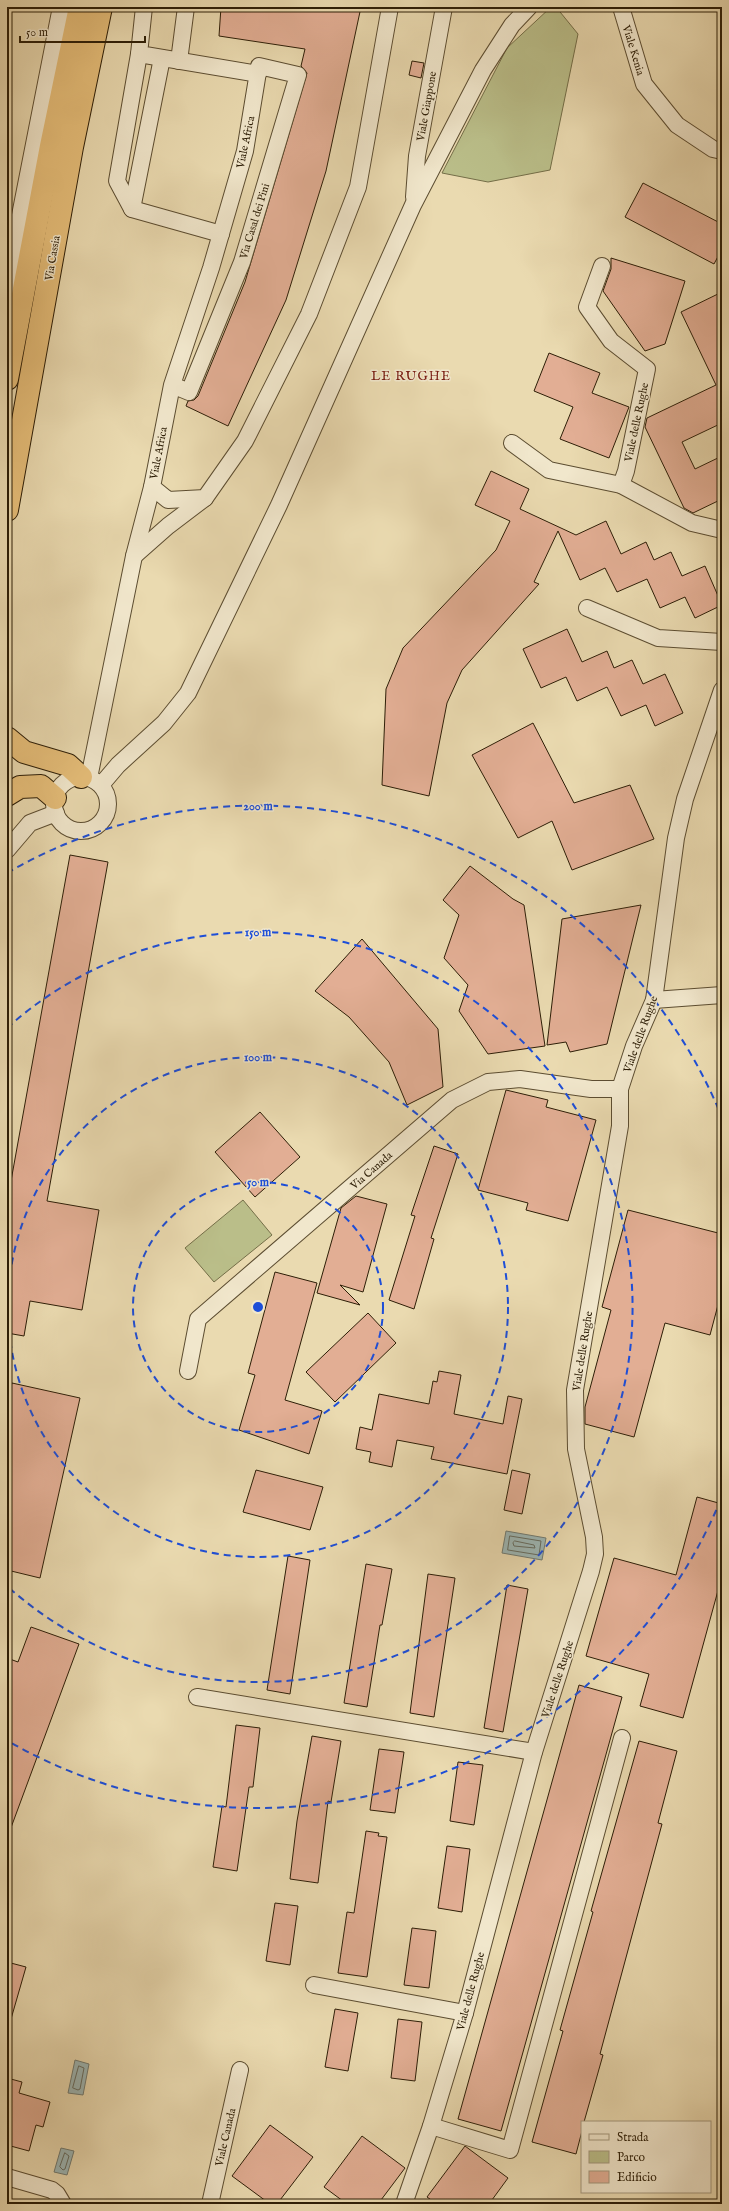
<svg xmlns="http://www.w3.org/2000/svg" width="729" height="2211" font-family="'IM FELL English',serif">
<style>
.green{fill:#babe89;stroke:#746e48}
.water{fill:#9db8b7;stroke:#707a71}
.lines{fill:none;stroke-linecap:round;stroke-linejoin:round}
.shore{stroke:#656b5f;stroke-width:1}
.building{fill:#e2ae94;stroke:#2d1e07}
.minor-casing{stroke:#5c4d31;stroke-width:18}
.tertiary-casing{stroke:#5c4d31;stroke-width:22}
.trunk-casing{stroke:#2d1e07;stroke-width:24}
.minor{stroke:#f1e7cc;stroke-width:16}
.tertiary{stroke:#f1e7cc;stroke-width:20}
.trunk{stroke:#e5bd78;stroke-width:22}
.ring{fill:none;stroke:#1d4ed8;stroke-width:2;stroke-dasharray:7 5}
.labels{text-anchor:middle;stroke-width:3;stroke-linejoin:round;paint-order:stroke}
.street-label{font-size:11px;fill:#2d1e07;stroke:#f1e7cc}
.quarter-label{font-size:13px;letter-spacing:1px;fill:#7a1f14;stroke:#f1e7cc}
.centre{fill:#1d4ed8;stroke:#f1e7cc;stroke-width:2}
.ring-label{font-size:12px;text-anchor:middle;font-weight:bold;fill:#1d4ed8;stroke:#f1e7cc;stroke-width:3;stroke-linejoin:round;paint-order:stroke}
</style>
<rect width="100%" height="100%" fill="#eadab0"/>
<filter id="stains"><feTurbulence type="fractalNoise" baseFrequency=".005" numOctaves="4"/><feColorMatrix values="0 0 0 0 .2 0 0 0 0 .09 0 0 0 0 .02 0 0 0 .5 -.17"/></filter>
<radialGradient id="worn" r=".72"><stop offset=".6" stop-color="#630" stop-opacity="0"/><stop offset="1" stop-color="#630" stop-opacity=".3"/></radialGradient>
<g class="green">
<path d="M551 7H556L578 34 550 170 488 182 442 173 507 48Z"/>
<path d="M243 1200 272 1235 214 1282 185 1248Z"/>
</g>
<g class="water">
<path d="M506 1531 546 1538 542 1560 502 1553Z"/>
<path d="M75 2060 89 2064 83 2095 68 2093Z"/>
<path d="M61 2148 74 2151 67 2175 54 2172Z"/>
</g>
<g class="lines">
<g class="shore">
<path d="M510 1536 541 1541 539 1555 508 1550Z"/>
<path d="M515 1541 534 1545 535 1548 514 1546 513 1543Z"/>
<path d="M79 2066 84 2068 80 2089 78 2090 73 2088Z"/>
<path d="M65 2153 69 2156 65 2169 63 2170 60 2167Z"/>
</g>
</g>
<g class="building">
<path d="M221 7H361L326 171 286 300 228 426 186 406 188 401 194 400 198 396 245 282 307 73 301 66 305 49 219 36Z"/>
<path d="M412 61 424 63 421 78 409 75Z"/>
<path d="M643 183 722 224V249L714 264 625 217Z"/>
<path d="M611 258 685 281 665 344 645 351 603 291 611 269Z"/>
<path d="M722 292V423L682 442 695 469 722 456V499L693 513 684 508 645 427 647 418 716 385 681 312Z"/>
<path d="M549 353 600 373 592 393 629 407 609 458 560 439 573 407 534 391Z"/>
<path d="M491 471 529 489 520 509 576 535 606 521 621 554 646 542 654 560 671 552 682 576 705 566 722 605 695 618 685 597 660 608 647 579 617 592 605 568 580 580 558 531 534 582 539 584 462 670 447 703 429 796 382 785 386 689 403 648 496 550 510 521 475 505Z"/>
<path d="M567 629 582 662 607 651 614 668 632 660 643 684 665 674 683 713 655 726 646 705 621 716 607 687 577 701 566 677 541 688 523 649Z"/>
<path d="M533 723 574 803 630 785 654 839 572 870 552 821 518 838 472 755Z"/>
<path d="M70 855 108 862 47 1201 99 1210 82 1310 30 1301 24 1336 7 1333V1203Z"/>
<path d="M470 866 513 899 524 905 545 1046 488 1054 459 1011 468 985 444 958 459 915 443 900Z"/>
<path d="M641 905 607 1044 570 1052 566 1042 547 1045 562 919Z"/>
<path d="M362 939 438 1029 443 1087 407 1105 389 1062 349 1017 315 991Z"/>
<path d="M506 1090 548 1100 546 1107 596 1120 568 1221 526 1210 528 1203 478 1190Z"/>
<path d="M260 1112 300 1157 255 1197 215 1152Z"/>
<path d="M434 1146 458 1154 431 1238 434 1239 414 1309 389 1300 415 1216 411 1215Z"/>
<path d="M356 1196 387 1204 363 1292 340 1285 360 1305 317 1293 341 1208Z"/>
<path d="M628 1210 722 1234V1290L710 1335 665 1323 634 1437 585 1424V1407L611 1310 602 1307Z"/>
<path d="M275 1272 317 1283 285 1400 322 1411 309 1454 239 1430 255 1375 248 1373Z"/>
<path d="M368 1313 396 1343 335 1402 306 1372Z"/>
<path d="M439 1371 461 1375 454 1414 503 1424 508 1396 522 1399 507 1474 431 1459 434 1447 397 1440 392 1467 369 1462 371 1452 356 1449 360 1427 372 1430 379 1394 429 1404 433 1381 437 1382Z"/>
<path d="M12 1383 80 1398 40 1578 7 1570V1389L10 1390Z"/>
<path d="M256 1470 323 1487 310 1530 243 1512Z"/>
<path d="M512 1470 530 1474 522 1514 504 1510Z"/>
<path d="M697 1497 722 1504V1576L683 1718 640 1706 649 1674 586 1656 614 1558 676 1575Z"/>
<path d="M288 1556 310 1560 290 1694 267 1690Z"/>
<path d="M366 1564 392 1569 382 1625H380L367 1707 344 1703Z"/>
<path d="M428 1574 455 1578 434 1717 410 1713Z"/>
<path d="M507 1585 528 1589 503 1732 484 1728Z"/>
<path d="M31 1627 79 1644 9 1833H7V1658L18 1662Z"/>
<path d="M579 1685 622 1697 501 2131 458 2119Z"/>
<path d="M236 1725 260 1728 253 1787H249L237 1871 213 1867 222 1806 226 1807Z"/>
<path d="M312 1736 341 1741 331 1802 328 1801 318 1883 290 1879 297 1821Z"/>
<path d="M639 1741 677 1751 658 1823 662 1824 600 2054 603 2055 584 2122H582V2131L576 2154 532 2142 563 2031 560 2030 593 1912 591 1911Z"/>
<path d="M379 1749 404 1752 395 1813 370 1810Z"/>
<path d="M458 1762 483 1765 474 1825 450 1821Z"/>
<path d="M366 1831 379 1833 378 1836 387 1837 367 1977 338 1973 347 1912 354 1913Z"/>
<path d="M447 1846 470 1849 462 1912 438 1908Z"/>
<path d="M275 1903 298 1906 290 1965 266 1961Z"/>
<path d="M412 1928 436 1931 429 1988 404 1985Z"/>
<path d="M7 1962 26 1967 11 2019H7Z"/>
<path d="M335 2009 358 2013 348 2071 325 2067Z"/>
<path d="M398 2019 422 2022 415 2081 391 2078Z"/>
<path d="M7 2078 22 2082 19 2093 50 2102 43 2127 36 2125 29 2151 7 2145Z"/>
<path d="M270 2125 313 2157 277 2204H270L232 2176Z"/>
<path d="M362 2136 405 2168 378 2204H347L324 2187Z"/>
<path d="M465 2146 508 2178 489 2204H437L427 2197Z"/>
</g>
<g class="lines">
<defs>
<g id="minor">
<path d="M144 7 139 54 258 74"/>
<path d="M621 7 644 84 677 125 713 149 722 151"/>
<path d="M139 54 117 181 132 209 221 234"/>
<path d="M179 61 186 7"/>
<path d="M414 197 417 156 444 7"/>
<path d="M132 209 162 58"/>
<path d="M602 266 587 307 611 341 647 369 626 471 621 485"/>
<path d="M172 385 189 392 242 262 298 75 259 66 245 151 211 268 172 385 152 487 168 500 205 498 245 441 309 314 358 187 390 7"/>
<path d="M512 443 549 470 621 485 692 523 722 530"/>
<path d="M134 556 168 526 205 498"/>
<path d="M587 608 658 638 722 642"/>
<circle cx="81" cy="804" r="27"/>
<path d="M89 778 134 556 152 487"/>
<path d="M101 785 118 765 164 723 188 693 279 505 413 205 483 70 512 25 529 7"/>
<path d="M7 850 30 823 56 813"/>
<path d="M654 1000 722 995"/>
<path d="M188 1371 198 1319 452 1100 488 1082 520 1079 591 1089H620"/>
<path d="M197 1697 534 1752"/>
<path d="M314 1985 465 2013"/>
<path d="M431 2126 510 2150 622 1738"/>
<path d="M7 2177 52 2190 57 2194 63 2204"/>
<path d="M210 2204 240 2070"/>
<path d="M404 2204 431 2126 465 2013 534 1752 591 1571 595 1554 594 1537 576 1449 575 1390 620 1126V1089L634 1046 654 1000 676 838 685 799 722 690"/>
</g>
<path id="tertiary" d="M7 292 63 7"/>
<g id="trunk">
<path d="M7 379 51 146 80 7"/>
<path d="M7 510 72 147 101 7"/>
<path d="M7 738 24 752 68 765 81 777"/>
<path d="M7 795 20 787 41 786 55 798"/>
</g>
</defs>
<use href="#minor" class="minor-casing"/>
<use href="#tertiary" class="tertiary-casing"/>
<use href="#trunk" class="trunk-casing"/>
<use href="#minor" class="minor"/>
<use href="#tertiary" class="tertiary"/>
<use href="#trunk" class="trunk"/>
</g>
<g class="ring">
<circle cx="258" cy="1307" r="125"/>
<circle cx="258" cy="1307" r="250"/>
<path d="M7 1028A375 375 0 1 1 7 1586"/>
<path d="M721 1499A501 501 0 0 1 8 1741M7 873A501 501 0 0 1 721 1115"/>
</g>
<g class="labels">
<g class="street-label">
<text transform="translate(634 50) rotate(73)" y="4">Viale Kenia</text>
<text transform="translate(426 106) rotate(-80)" y="4">Viale Giappone</text>
<text transform="translate(245 142) rotate(-78)" y="4">Viale Africa</text>
<text transform="translate(254 221) rotate(-73)" y="4">Via Casal dei Pini</text>
<text transform="translate(52 258) rotate(-80)" y="4">Via Cassia</text>
<text transform="translate(636 422) rotate(-78)" y="4">Viale delle Rughe</text>
<text transform="translate(158 453) rotate(-79)" y="4">Viale Africa</text>
<text transform="translate(640 1034) rotate(-70)" y="4">Viale delle Rughe</text>
<text transform="translate(371 1170) rotate(-41)" y="4">Via Canada</text>
<text transform="translate(582 1351) rotate(-81)" y="4">Viale delle Rughe</text>
<text transform="translate(557 1679) rotate(-72)" y="4">Viale delle Rughe</text>
<text transform="translate(470 1991) rotate(-75)" y="4">Viale delle Rughe</text>
<text transform="translate(225 2137) rotate(-77)" y="4">Viale Canada</text>
</g>
<g class="quarter-label">
<text x="411" y="380">LE RUGHE</text>
</g>
</g>
<circle cx="258" cy="1307" r="6" class="centre"/>
<g class="ring-label">
<text x="258" y="810">200 m</text>
<text x="258" y="936">150 m</text>
<text x="258" y="1061">100 m</text>
<text x="258" y="1186">50 m</text>
</g>
<rect width="729" height="2211" fill="none" stroke="#eadab0" stroke-width="24"/>
<rect x="8" y="8" width="713" height="2195" fill="none" stroke="#2d1e07" stroke-width="2"/>
<rect x="12" y="12" width="705" height="2187" fill="none" stroke="#2d1e07"/>
<rect x="581" y="2121" width="130" height="72" fill="#f1e7cc" stroke="#a3977d"/>
<rect x="589" y="2134" width="20" height="6" fill="#f1e7cc" stroke="#a3977d"/>
<text x="617" y="2141" font-size="12" fill="#2d1e07">Strada</text>
<rect x="589" y="2151" width="20" height="12" fill="#babe89" stroke="#a3977d"/>
<text x="617" y="2161" font-size="12" fill="#2d1e07">Parco</text>
<rect x="589" y="2171" width="20" height="12" fill="#e2ae94" stroke="#a3977d"/>
<text x="617" y="2181" font-size="12" fill="#2d1e07">Edificio</text>
<path d="M20 36v6h125v-6" fill="none" stroke="#2d1e07" stroke-width="2"/>
<text x="26" y="36" font-size="12" fill="#2d1e07" stroke="#f1e7cc" stroke-width="3" paint-order="stroke">50 m</text>
<rect width="100%" height="100%" filter="url(#stains)"/>
<rect width="100%" height="100%" fill="url(#worn)"/>
</svg>
